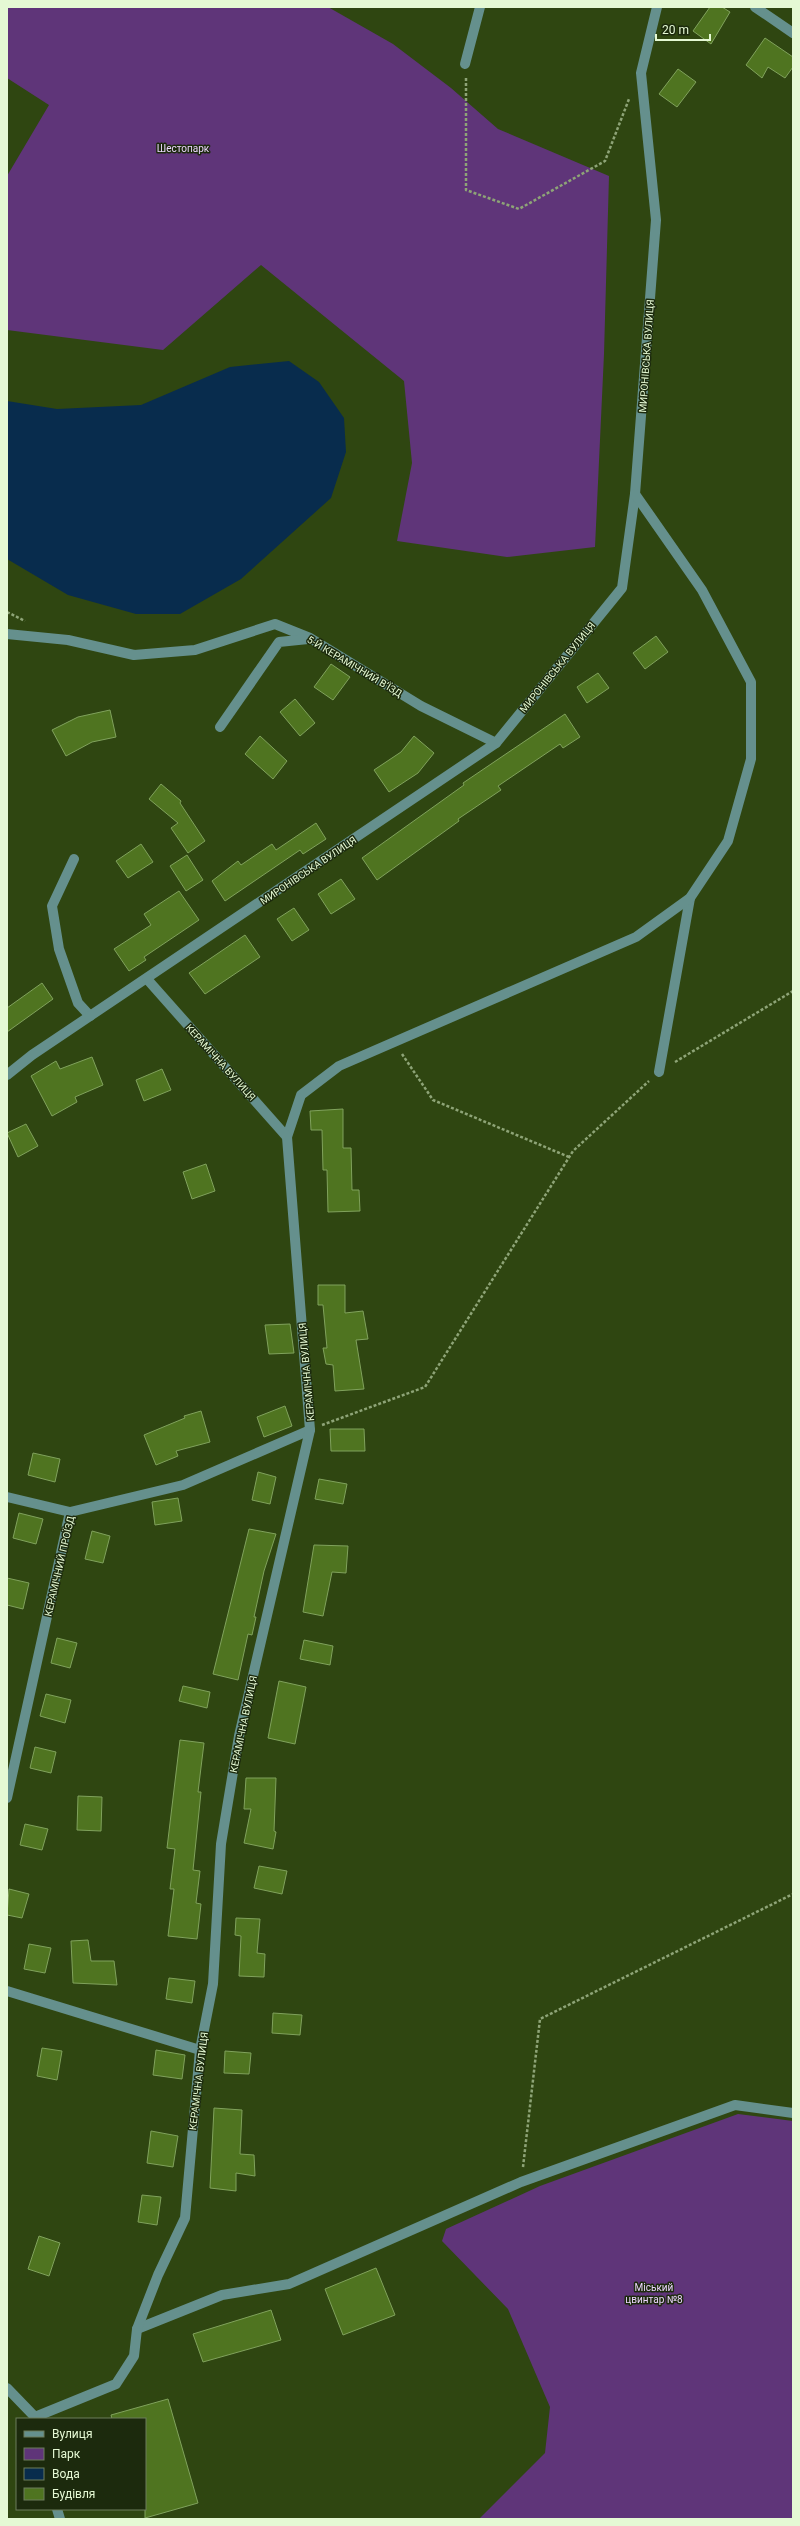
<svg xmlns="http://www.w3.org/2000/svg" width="800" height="2526" font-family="Roboto,sans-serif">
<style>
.green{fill:#5f3579}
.water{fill:#082c4d}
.building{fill:#4f7420;stroke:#80a25c}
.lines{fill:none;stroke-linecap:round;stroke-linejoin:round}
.path{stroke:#8ea477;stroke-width:2.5;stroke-dasharray:3 2;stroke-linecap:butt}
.minor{stroke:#65908d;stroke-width:10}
.labels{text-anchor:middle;stroke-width:3;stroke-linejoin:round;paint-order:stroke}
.park-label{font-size:10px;fill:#ebd5fd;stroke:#1c2a0d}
.street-label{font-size:10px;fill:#e5f9d4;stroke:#1c2a0d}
</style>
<rect width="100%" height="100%" fill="#2f4611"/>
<g class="green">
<path d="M7 7H328L393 44 451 88 498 129 609 176 604 354 595 547 507 557 397 541 412 463 404 381 261 265 163 350 7 330V176L49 105 7 78Z"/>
<path d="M738 2114 793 2121V2519H479L545 2453 550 2407 508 2309 442 2241 446 2229 540 2186Z"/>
</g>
<path class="water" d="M289 361 319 382 344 418 346 452 331 498 241 579 180 614H136L68 595 7 559V401L57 409 141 405 230 367Z"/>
<g class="building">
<path d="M710 7H722L730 12 711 44 693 31Z"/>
<path d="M765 38 793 57V67L785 78 768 67 762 78 746 65Z"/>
<path d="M678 69 696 82 677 107 659 94Z"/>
<path d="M656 636 668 652 645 669 633 653Z"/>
<path d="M331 664 350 677 333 700 314 687Z"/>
<path d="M598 673 609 688 587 703 577 687Z"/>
<path d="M295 699 315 723 300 736 280 712Z"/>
<path d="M110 710 116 737 92 742 66 756 52 730 78 717Z"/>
<path d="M565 714 580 737 563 748 560 744 498 786 501 790 458 819 459 821 377 880 362 858 464 785 463 783Z"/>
<path d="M260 736 287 761 273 779 245 754Z"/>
<path d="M414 736 434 753 418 773 389 792 374 770 401 752Z"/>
<path d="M161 784 181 801 180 803 205 841 188 853 171 828 178 823 149 799Z"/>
<path d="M316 823 326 839 303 854 300 850 225 901 212 881 238 861 241 865 272 844 276 850Z"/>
<path d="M141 844 153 862 128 878 116 861Z"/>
<path d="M187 855 203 880 186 891 170 866Z"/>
<path d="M341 879 355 899 331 914 318 894Z"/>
<path d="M179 891 199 920 144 957 146 960 129 971 114 949 151 925 144 914Z"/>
<path d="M294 908 309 930 292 941 277 919Z"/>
<path d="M245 935 260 957 205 994 189 973Z"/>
<path d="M42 983 53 999 7 1032V1008Z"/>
<path d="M92 1057 103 1085 75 1097 77 1102 52 1116 31 1076 56 1061 60 1069Z"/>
<path d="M162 1069 171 1090 144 1101 136 1080Z"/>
<path d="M343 1109V1148H351L352 1190H359L360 1211 328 1212 327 1170H323L322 1130H311L310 1111Z"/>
<path d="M26 1124 38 1146 18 1157 7 1133Z"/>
<path d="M206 1164 215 1191 192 1199 183 1172Z"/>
<path d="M318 1285H345V1313L363 1311 368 1339 356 1340 364 1389 335 1391 333 1365 326 1364 323 1348H327L323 1305H318Z"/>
<path d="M290 1324 294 1353 269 1354 265 1325Z"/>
<path d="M285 1406 292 1426 264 1437 257 1417Z"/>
<path d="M201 1411 210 1442 176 1451 178 1456 156 1465 144 1435 185 1418 184 1416Z"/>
<path d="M330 1429H364L365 1451H331Z"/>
<path d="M33 1453 60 1459 55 1482 28 1475Z"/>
<path d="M258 1472 276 1477 270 1504 252 1500Z"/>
<path d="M319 1479 347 1484 343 1504 315 1499Z"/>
<path d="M178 1498 182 1521 155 1525 152 1502Z"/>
<path d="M19 1513 43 1519 36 1544 13 1538Z"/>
<path d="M249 1529 276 1534 264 1571 254 1617H256L252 1635 248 1634 238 1680 213 1674Z"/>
<path d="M92 1531 110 1536 103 1563 85 1559Z"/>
<path d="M314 1545 348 1546 346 1573 332 1572 323 1616 303 1612Z"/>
<path d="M7 1578 29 1583 23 1609 7 1605Z"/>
<path d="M57 1638 77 1643 70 1668 51 1663Z"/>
<path d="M304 1640 333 1646 330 1665 300 1659Z"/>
<path d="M279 1681 306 1687 295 1744 268 1738Z"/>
<path d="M183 1686 210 1692 207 1708 179 1701Z"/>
<path d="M46 1694 71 1700 65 1723 40 1716Z"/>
<path d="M180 1740 204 1743 198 1792H201L193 1870 200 1871 196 1903 201 1904 197 1939 168 1936 174 1889H170L175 1849 167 1848Z"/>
<path d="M35 1747 56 1752 51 1773 30 1768Z"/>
<path d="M246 1778H276L274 1831 276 1832 273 1849 244 1843 251 1809H244Z"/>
<path d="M78 1796 102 1797 101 1831 77 1830Z"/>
<path d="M25 1824 48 1829 42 1850 20 1845Z"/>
<path d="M259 1866 287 1871 282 1894 254 1888Z"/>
<path d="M9 1889 29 1894 22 1918 7 1915Z"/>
<path d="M236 1918 260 1919 257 1953 265 1954 264 1977 239 1976 241 1936 235 1935Z"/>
<path d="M88 1940 91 1961H114L117 1985 73 1983 71 1941Z"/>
<path d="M29 1944 51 1948 45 1973 24 1969Z"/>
<path d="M169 1978 195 1981 192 2003 166 1999Z"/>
<path d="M273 2013 302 2015 300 2035 272 2033Z"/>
<path d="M42 2048 62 2051 57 2080 37 2076Z"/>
<path d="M156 2050 185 2055 182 2079 153 2075Z"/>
<path d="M225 2051 251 2053 249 2074 224 2073Z"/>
<path d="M214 2108 242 2110 240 2154 254 2155 255 2176 236 2173V2191L210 2188Z"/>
<path d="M151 2131 178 2136 173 2167 147 2163Z"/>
<path d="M142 2195 161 2197 157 2225 138 2222Z"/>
<path d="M39 2236 60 2243 49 2276 28 2269Z"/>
<path d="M376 2268 395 2315 343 2335 325 2289Z"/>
<path d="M271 2310 281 2340 203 2362 193 2334Z"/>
<path d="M168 2399 198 2503 145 2518V2419H112L111 2415Z"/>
</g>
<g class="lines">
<g class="path">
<path d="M466 78V190L519 209 605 161 629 99"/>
<path d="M7 612 25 621"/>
<path d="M402 1054 433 1100 569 1157"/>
<path d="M675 1062 793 991"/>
<path d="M322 1425 425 1387 573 1151 649 1081"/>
<path d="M523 2167 540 2019 793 1894"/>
</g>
<g class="minor">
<path d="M755 7 793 33"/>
<path d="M465 64 480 7"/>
<path d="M7 634 68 640 134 655 195 650 275 624 310 638 421 706 496 743"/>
<path d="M220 727 279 642 308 639"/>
<path d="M74 859 52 906 59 949 78 1003 90 1016"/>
<path d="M659 1072 690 898"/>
<path d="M7 1075 32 1055 496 743 622 588 635 494 656 220 641 73 657 7"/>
<path d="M287 1137 301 1095 339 1066 636 937 690 898 728 841 751 759V682L702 590 635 494"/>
<path d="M7 1497 70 1512"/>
<path d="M7 1798 70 1512 183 1485 310 1430"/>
<path d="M7 1991 200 2050"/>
<path d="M137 2329 222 2295 289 2284 521 2182 735 2105 793 2113"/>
<path d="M7 2388 35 2417 116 2384 134 2356 137 2329 158 2275 185 2218 200 2050 213 1984 221 1844 239 1736 310 1430 287 1137 147 979"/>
<path d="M57 2509 60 2519"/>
</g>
</g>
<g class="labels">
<g class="park-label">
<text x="183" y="152">Шестопарк</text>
<text x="654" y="2291">Міський<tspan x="654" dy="12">цвинтар №8</tspan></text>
</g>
<g class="street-label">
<text transform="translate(646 356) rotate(-86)" y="4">МИРОНІВСЬКА ВУЛИЦЯ</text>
<text transform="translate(355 666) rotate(31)" y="4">5-Й КЕРАМІЧНИЙ В’ЇЗД</text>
<text transform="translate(557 667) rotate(-51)" y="4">МИРОНІВСЬКА ВУЛИЦЯ</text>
<text transform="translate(308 870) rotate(-34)" y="4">МИРОНІВСЬКА ВУЛИЦЯ</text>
<text transform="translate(221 1062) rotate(48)" y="4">КЕРАМІЧНА ВУЛИЦЯ</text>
<text transform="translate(306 1372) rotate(-95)" y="4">КЕРАМІЧНА ВУЛИЦЯ</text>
<text transform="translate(59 1566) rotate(-77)" y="4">КЕРАМІЧНИЙ ПРОЇЗД</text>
<text transform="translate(243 1724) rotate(-78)" y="4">КЕРАМІЧНА ВУЛИЦЯ</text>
<text transform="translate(198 2081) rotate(-83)" y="4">КЕРАМІЧНА ВУЛИЦЯ</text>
</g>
</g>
<rect width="800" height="2526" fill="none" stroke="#e5f9d4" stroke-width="16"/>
<rect x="16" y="2418" width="130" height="92" fill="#1c2a0d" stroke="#6c7d5d"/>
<rect x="24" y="2431" width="20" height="6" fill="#65908d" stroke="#6c7d5d"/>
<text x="52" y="2438" font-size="12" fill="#e5f9d4">Вулиця</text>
<rect x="24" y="2448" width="20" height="12" fill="#5f3579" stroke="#6c7d5d"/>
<text x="52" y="2458" font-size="12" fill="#e5f9d4">Парк</text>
<rect x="24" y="2468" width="20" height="12" fill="#082c4d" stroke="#6c7d5d"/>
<text x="52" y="2478" font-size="12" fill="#e5f9d4">Вода</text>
<rect x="24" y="2488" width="20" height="12" fill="#4f7420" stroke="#6c7d5d"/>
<text x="52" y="2498" font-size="12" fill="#e5f9d4">Будівля</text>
<path d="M656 34v6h54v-6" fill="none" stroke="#e5f9d4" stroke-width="2"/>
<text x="662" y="34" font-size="12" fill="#e5f9d4" stroke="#1c2a0d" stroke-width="3" paint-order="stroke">20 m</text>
</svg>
